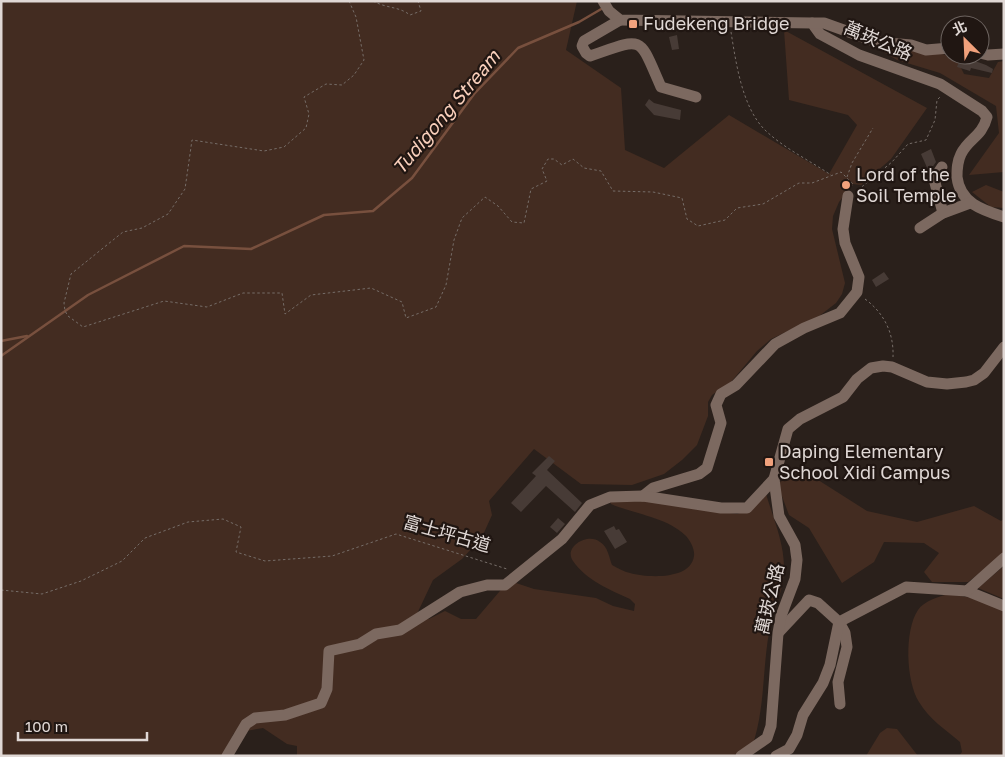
<svg xmlns="http://www.w3.org/2000/svg" width="1005" height="757" font-family="'Golos Text','Noto Sans TC',sans-serif">
<style>
.green{fill:#432c21}
.lines{fill:none;stroke-linecap:round;stroke-linejoin:round}
.stream{stroke:#78503e;stroke-width:2.5}
.building{fill:#473b36}
.path{stroke:#766d68;stroke-width:1;stroke-dasharray:2.5 2.5;stroke-linecap:butt}
.minor{stroke:#7c6960;stroke-width:11}
.poi-dot{fill:#f1a17c;stroke:#201612;stroke-width:2}
.labels{text-anchor:middle;stroke-width:4.5;stroke-linejoin:round;paint-order:stroke}
.poi-label{font-size:18px;fill:#e0d8d5;stroke:#201612;text-anchor:start}
.street-label{font-size:18px;fill:#e0d8d5;stroke:#201612}
.water-label{font-size:19px;font-style:italic;fill:#f9cfbb;stroke:#201612}
</style>
<rect width="100%" height="100%" fill="#2a201b"/>
<g class="green">
<path d="M1 1H577L566 50 621 88 625 150 664 168 729 115 829 174 857 125 848 115 789 100 784 30 927 108 891 159 861 185 853 184 839 202 833 216 832 229 845 283 842 294 836 303 818 317 771 339 757 351 731 382 712 395 708 402V416L697 445 682 460 664 474 632 485 581 484 534 449 489 501 492 515 482 537 462 559 433 580 416 616 429 619 445 611 461 619H476L505 585 516 583 534 589 596 598 613 606 634 611 635 604 630 599C610 590 586 580 573 561 563 547 588 532 600 542 608 547 609 557 612 565 618 568 624 572 630 573 648 578 691 580 694 556 695 549 690 540 685 535 666 517 634 514 611 504L610 501 631 499 737 514 751 509 766 494C773 517 784 543 784 567 784 589 776 603 771 623 762 662 766 704 753 744L732 756H297V746L287 744 263 728 234 733 222 756H1Z"/>
<path d="M870 44 955 56 964 74 989 78 998 62 1004 61V172L969 175 999 133 996 106 940 73 897 60Z"/>
<path d="M986 185 1004 192V208L991 207 972 192Z"/>
<path d="M798 475 815 478 867 511 917 522 974 506 1001 521 1004 519V554L968 582H932L924 572 939 553 924 543 884 542 874 562 842 583 809 528 789 515 777 483Z"/>
<path d="M1004 566V599L978 588Z"/>
<path d="M948 594 979 599 1004 609V756H959L962 752 960 742C946 730 929 719 919 702 906 681 904 631 918 610 924 601 938 597 948 594Z"/>
<path d="M887 728 897 729 918 756H866L880 733Z"/>
</g>
<g class="lines">
<g class="stream">
<path d="M1 341 27 336"/>
<path d="M1 356 88 295 184 246 251 249 324 215 373 211 412 178 474 94 518 48 579 22 603 8"/>
</g>
</g>
<g class="building">
<path d="M677 35 679 49 672 50 669 37Z"/>
<path d="M961 56 986 65 993 69 992 73 971 68 970 71 957 67Z"/>
<path d="M649 99 654 103 681 110 680 120 654 115 645 105Z"/>
<path d="M931 149 936 162 929 172 921 154Z"/>
<path d="M884 272 889 279 876 287 872 280Z"/>
<path d="M549 456 555 461 547 470 582 503 575 512 546 486 521 512 511 503 536 476 532 473Z"/>
<path d="M558 518 565 524 557 533 550 527Z"/>
<path d="M614 526 616 530 619 529 627 542 615 549 604 531Z"/>
</g>
<g class="lines">
<g class="path">
<path d="M349 1 356 17 364 60 354 75 342 85 326 84 304 97 309 114 306 128 284 147 264 151 192 140 185 189 168 214 142 228 123 232 71 274 64 303 65 311 68 316 83 327 164 301 207 307 243 293H282L285 314 311 295 371 288 402 302 406 318 436 307 446 285 454 240 462 218 485 197 498 206 512 222 524 223 531 189 547 181 542 169 548 159H554L562 165 573 159 584 168 601 171 613 191 653 192 682 198 687 219 698 226 725 220 737 208 763 204 799 183H812L841 172 853 184 852 186"/>
<path d="M373 1C388 9 398 6 410 15L421 11 418 1"/>
<path d="M731 32C736 63 742 106 764 129 783 148 809 160 831 175"/>
<path d="M847 177 852 163 873 128"/>
<path d="M858 190 892 162 908 144 926 140 935 120 937 100 940 97"/>
<path d="M865 299C884 313 894 333 893 357"/>
<path d="M1 590 42 594 81 581 122 561 145 538 188 522 223 519 241 527 236 552 265 561 332 556 396 534 507 569"/>
</g>
<g class="minor">
<path d="M603 1 609 11 620 20 812 23 820 34 859 55 940 84 982 111 987 117C982 137 969 138 961 154 957 162 957 169 957 177 960 203 982 210 1004 217"/>
<path d="M620 20 584 41 582 46 586 53 590 56C645 37 638 35 661 87L696 97"/>
<path d="M812 23H824L877 42 911 45 926 50 950 48"/>
<path d="M980 53 988 55 1004 54"/>
<path d="M942 167 934 179 943 213"/>
<path d="M920 228 943 213 970 203"/>
<path d="M643 496 653 488 699 474 707 468 721 423 716 405 721 394 736 385 775 344 804 328 840 313 857 292 859 277 845 243 843 229 848 196"/>
<path d="M967 591 1004 606"/>
<path d="M839 622 845 633 847 647 838 682 840 704"/>
<path d="M779 632 809 600 818 603 839 622 906 587 967 591 1004 558"/>
<path d="M227 756 246 724 255 718 285 715 321 703 327 689 329 651 360 644 376 634 400 630 460 592 487 585H505L562 539 590 505 610 497 643 496 721 508H747L774 479"/>
<path d="M741 756 767 738 771 726 778 633 781 616 795 579 797 560 795 545 779 516 774 479 788 429 800 419 843 397 857 379 871 368 883 366 892 367 927 382 947 384 966 382 974 380 984 373 1004 347"/>
<path d="M776 756 789 749 797 735 803 715 823 683 830 665 839 622"/>
</g>
</g>
<g class="poi-dot">
<rect x="628" y="19" width="10" height="10" rx="2.5"/>
<circle cx="846" cy="185" r="5"/>
<rect x="764" y="457" width="10" height="10" rx="2.5"/>
</g>
<g class="labels">
<g class="poi-label">
<text x="643" y="30">Fudekeng Bridge</text>
<text x="856" y="181">Lord of the<tspan x="856" dy="21">Soil Temple</tspan></text>
<text x="779" y="458">Daping Elementary<tspan x="779" dy="21">School Xidi Campus</tspan></text>
</g>
<g class="street-label">
<text transform="translate(878 41) rotate(23)" y="6">萬崁公路</text>
<text transform="translate(447 534) rotate(16)" y="6">富士坪古道</text>
<text transform="translate(770 599) rotate(-77)" y="6">萬崁公路</text>
</g>
<g class="water-label">
<text transform="translate(446 112) rotate(-50)" y="7">Tudigong Stream</text>
</g>
</g>
<rect width="1005" height="757" fill="none" stroke="#e0d8d5" stroke-width="5"/>
<g transform="translate(965 40) rotate(336)"><circle r="24" fill="#201612" stroke="#6d6460"/>
<path d="M0-4L9 19L0 12L-9 19Z" fill="#f1a17c"/>
<text y="-8" font-size="14" font-weight="bold" text-anchor="middle" fill="#e0d8d5">北</text>
</g>
<path d="M18 732v8h129v-8" fill="none" stroke="#e0d8d5" stroke-width="2.5"/>
<text x="25" y="732" font-size="15" fill="#e0d8d5" stroke="#201612" stroke-width="4" paint-order="stroke">100 m</text>
</svg>
